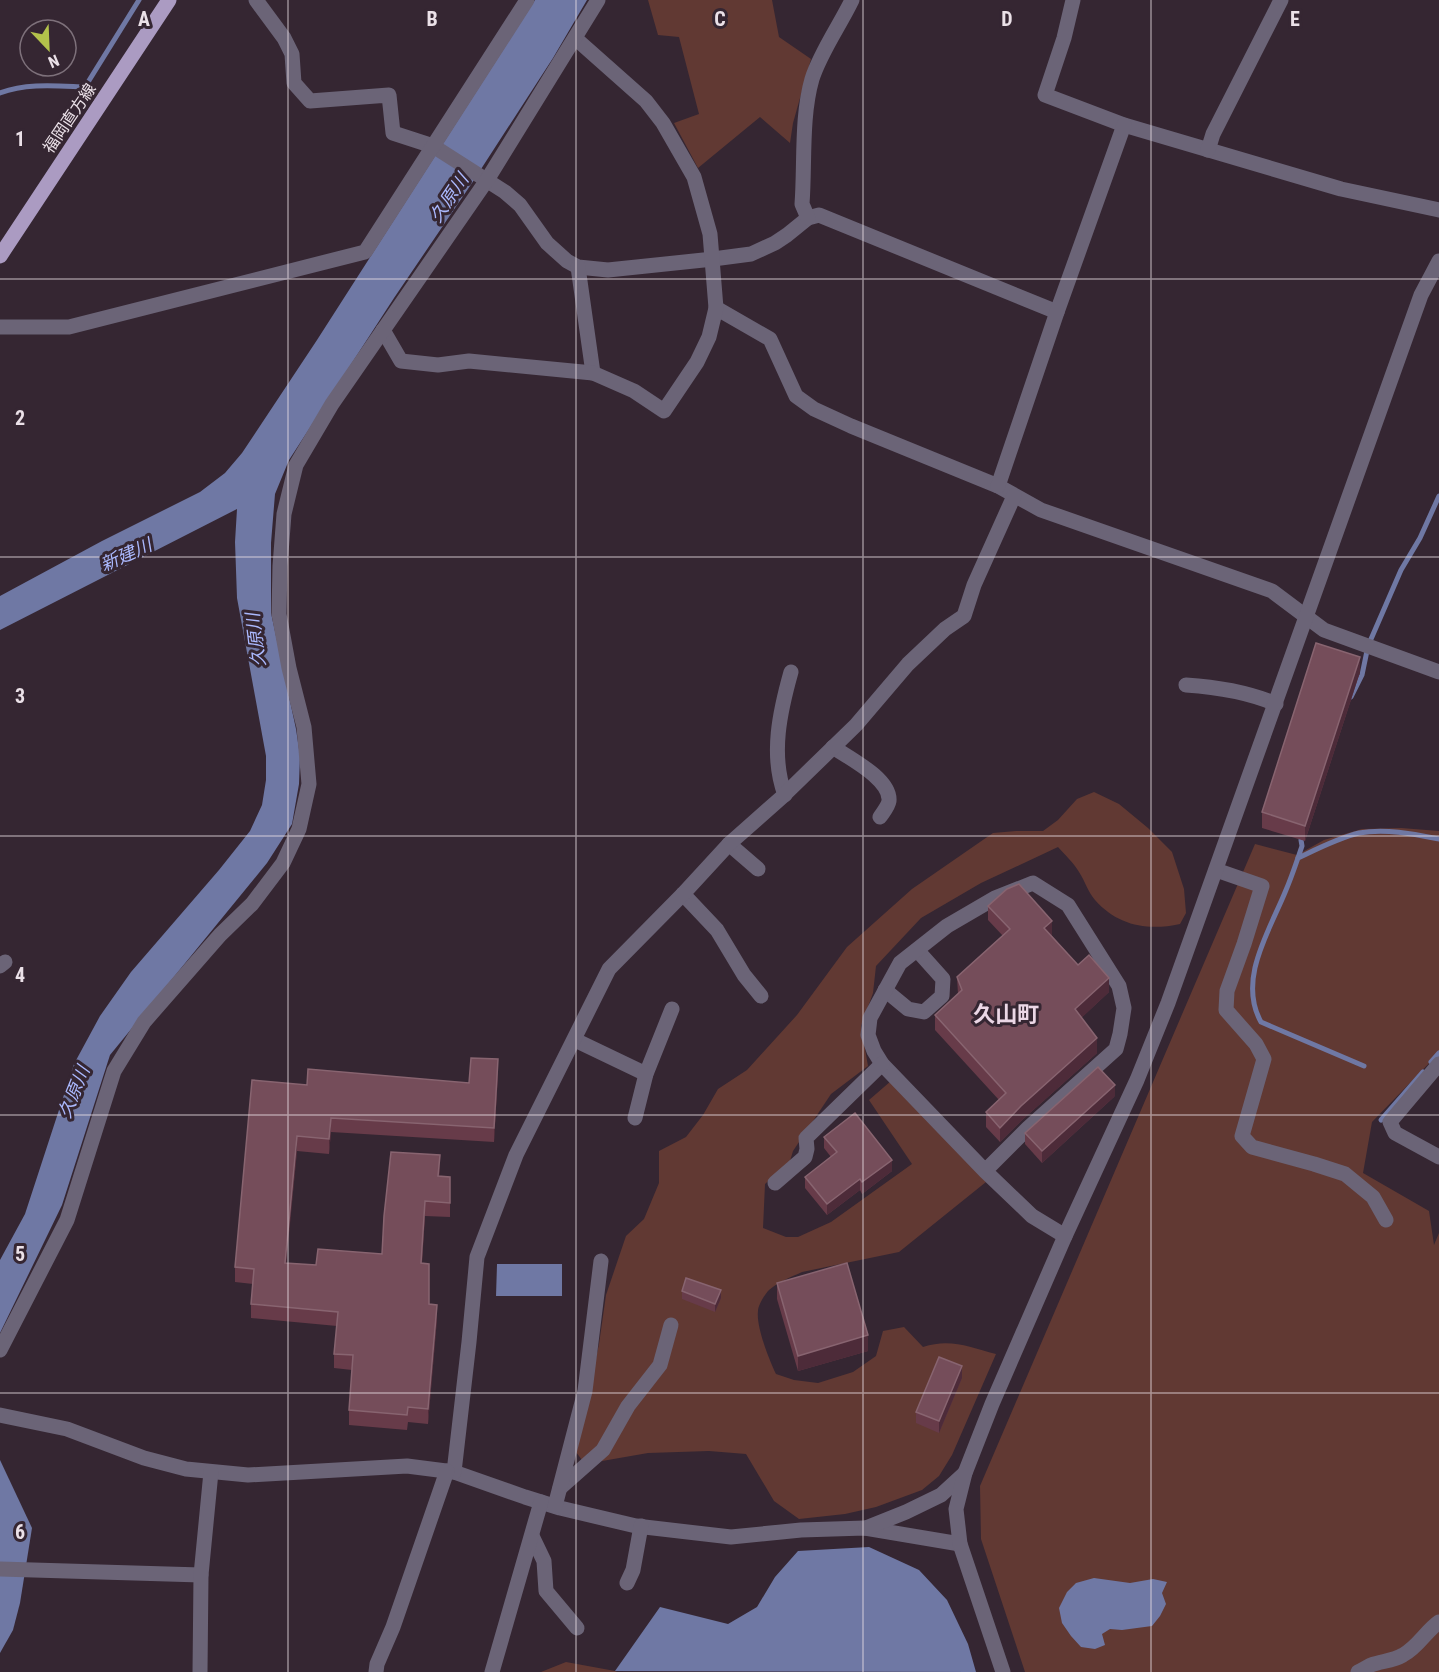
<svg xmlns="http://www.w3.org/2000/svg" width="1439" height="1672" font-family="'Roboto Condensed','Noto Sans JP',sans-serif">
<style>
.green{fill:#613933}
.water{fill:#6f78a4}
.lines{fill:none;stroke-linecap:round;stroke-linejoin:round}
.stream{stroke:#6f78a4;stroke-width:5}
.minor{stroke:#6b6477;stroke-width:15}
.major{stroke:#ab9bc2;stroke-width:15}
.wall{fill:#673b49}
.shaded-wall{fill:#4d2b39}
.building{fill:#754d5a;stroke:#886470;stroke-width:1.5}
.grid{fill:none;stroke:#ebe1e8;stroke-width:1.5;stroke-opacity:0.55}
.labels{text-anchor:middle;stroke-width:6;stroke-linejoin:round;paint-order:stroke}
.street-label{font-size:16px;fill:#ebe1e8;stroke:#352632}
.water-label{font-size:18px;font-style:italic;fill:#abb9fe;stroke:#352632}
.district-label{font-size:22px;font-weight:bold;fill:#ebd7e6;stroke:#352632}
.grid-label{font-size:20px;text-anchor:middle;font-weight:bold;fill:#ebe1e8;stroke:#352632;stroke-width:6;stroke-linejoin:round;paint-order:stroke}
</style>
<rect width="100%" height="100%" fill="#352632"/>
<g class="green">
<path d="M648 0H772L779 37 811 59 793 123 790 143 760 117 698 168 674 123 699 114 679 37 658 35Z"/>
<path d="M1094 792 1119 804 1148 828 1172 852 1184 889 1186 913 1180 924C1148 931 1118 926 1095 900 1088 892 1085 881 1079 872 1074 863 1065 855 1058 847L981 883 921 918 876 966 873 993 861 1026 868 1066 831 1094 793 1151 790 1161 765 1184 763 1228 786 1237H798L831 1222 912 1164 869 1100 891 1081 986 1182 899 1252 802 1272C791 1277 778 1282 769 1290 765 1294 758 1305 758 1311 756 1327 769 1359 776 1374L794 1380 818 1383 853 1372 876 1356 883 1331 904 1327 923 1347C950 1338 969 1347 996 1354L952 1455 939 1476 922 1490 876 1507 845 1514 799 1519 774 1501 746 1454 709 1451 648 1453 585 1464 576 1452 599 1344 606 1295 626 1236 644 1219 659 1183V1151L686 1137 703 1115 718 1089 747 1070 797 1015 847 947 912 889 993 833 1016 831H1043L1058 820 1077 799Z"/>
<path d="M1401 828 1439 831V1053L1372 1122 1363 1173 1429 1211 1434 1245 1439 1233V1672H1025L981 1539 980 1486 1255 844 1297 855 1324 840 1362 829Z"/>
<path d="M566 1662 615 1671 617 1672H541Z"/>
</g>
<g class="water">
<path d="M535 0H587L553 58 472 183 394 298 289 460 275 494 271 543V613L296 729 300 756 299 784 292 824 267 863 110 1055 62 1205 0 1333V1260L25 1214 74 1064 100 1016 131 972 219 870 250 831 262 805 266 780V756L237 598 235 542 237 509 0 630V596L102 541 200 492 225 473 242 453 317 340Z"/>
<path d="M497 1264H562V1296H496Z"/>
<path d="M0 1460 32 1528 20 1603 13 1630 0 1653Z"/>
<path d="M869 1547 919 1570 947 1600 968 1644 976 1672 615 1671 660 1607 728 1624 757 1607 775 1577 798 1551Z"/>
<path d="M1094 1578 1130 1583 1153 1579 1167 1582 1162 1593 1166 1604 1160 1616 1152 1626 1122 1630 1110 1629 1102 1634 1105 1645 1095 1649 1081 1647 1071 1636 1062 1623 1059 1608 1067 1592 1076 1583Z"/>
</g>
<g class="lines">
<g class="stream">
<path d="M0 93C27 83 56 86 85 87L139 0"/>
<path d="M1351 697 1362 675 1368 646 1401 570 1420 538 1439 496"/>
<path d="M1302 835 1301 840 1302 846C1297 861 1292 876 1286 890 1270 930 1237 979 1261 1022L1364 1066"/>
<path d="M1298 858C1317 849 1338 838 1359 833 1385 828 1414 834 1439 839"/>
<path d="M1431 1062 1439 1053"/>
<path d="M1381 1120 1423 1072"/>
</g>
<g class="minor">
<path d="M256 0 284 38 292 54 294 83 310 101 389 95 393 133 433 146 505 192 520 205 547 243 567 261 578 267 608 270 713 259 751 254 775 243 787 235 808 218 819 215 1057 312"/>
<path d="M1073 0 1064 38 1045 95 1124 125 1341 189 1439 210"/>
<path d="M1208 150 1213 134 1281 0"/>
<path d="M808 218 802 204C805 165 801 117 812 79 820 53 840 25 852 0"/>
<path d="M578 267 593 373"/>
<path d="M716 308 770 339 796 396 814 409 851 426 998 486 1041 510 1272 591 1324 630 1439 672"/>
<path d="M0 327H69L365 252 527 0"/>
<path d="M383 330 401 361 438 365 469 361 593 373 634 391 664 411 697 362 709 337 716 308 710 234 694 177 663 123 646 101 575 38"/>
<path d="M998 486 1057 312 1124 125"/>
<path d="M1186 685C1216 687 1248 692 1276 704"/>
<path d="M833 747C849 758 891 779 889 801 888 807 883 812 880 817"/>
<path d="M785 795C770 755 780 711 791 672"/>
<path d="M729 844 758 869"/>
<path d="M1216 870 1262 886 1244 944 1227 991 1226 1010 1256 1044 1264 1059 1242 1136 1252 1147 1314 1164 1345 1174 1373 1197 1386 1220"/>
<path d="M683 894 717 930 744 975 761 996"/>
<path d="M0 966 5 962"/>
<path d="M885 990 908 1009 924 1012 942 996 943 979 917 950"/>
<path d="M575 1040 646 1074"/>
<path d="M1439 1064 1390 1122 1395 1133 1439 1157"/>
<path d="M635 1118 646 1074 672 1009"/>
<path d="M985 1171 1028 1128 1116 1049 1120 1034 1124 1008 1119 986 1068 905 1033 883 995 898 947 926 900 963 870 1018 868 1035 874 1051 882 1064 985 1171 1032 1216 1065 1236"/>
<path d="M775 1183 805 1157 807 1149 806 1138 882 1064"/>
<path d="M0 1350 67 1220 114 1071 144 1022 220 935 252 904 283 863 299 829 309 784 304 727 289 668 279 614 280 566 284 514 296 465 332 404 487 180 598 0"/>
<path d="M0 1415 67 1429 144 1458 186 1469 248 1475 407 1466 454 1472 525 1497 560 1508 636 1526 731 1537 801 1530 865 1528 960 1544"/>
<path d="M454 1472 469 1342 477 1257 516 1155 609 969 683 894 729 844 781 798 856 725 908 664 945 629 964 616 974 585 1014 496"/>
<path d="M560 1488 603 1450 628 1406 660 1365 671 1325"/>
<path d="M555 1506 585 1391 601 1261"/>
<path d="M866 1528 906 1512 941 1495 965 1473"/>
<path d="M532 1536 544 1561 546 1591 577 1628"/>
<path d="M0 1569 201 1575"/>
<path d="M627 1583 633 1570 641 1526"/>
<path d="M200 1672 201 1575 211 1472"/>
<path d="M376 1672 377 1664 393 1627 447 1471"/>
<path d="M492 1672 541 1502"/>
<path d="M1003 1672 960 1544 956 1509 965 1473 992 1404 1065 1236 1137 1080 1168 1003 1421 295 1439 261"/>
<path d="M1358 1672C1362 1670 1367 1667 1371 1665 1382 1661 1393 1661 1403 1655 1418 1647 1426 1631 1439 1622"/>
</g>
<path class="major" d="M0 256 169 0"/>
</g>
<g class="wall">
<path d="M1360 672 1305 841 1262 828V812Z"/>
<path d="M988 906 1052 936 1078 965 1109 992 1081 1018 1097 1053 1021 1121 1000 1142 986 1127V1112L999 1100 935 1030V1015L958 994 957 977 1003 936 988 920Z"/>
<path d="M498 1074 494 1142 331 1132 329 1154 297 1151 286 1263 316 1265 382 1254 440 1169 439 1176 450 1177V1217L425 1216 422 1263 429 1304 437 1319 428 1424 408 1422 407 1430 349 1425V1410L352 1370 334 1368V1354L337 1326 251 1318V1304L253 1284 235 1282V1267L307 1085 469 1083Z"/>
<path d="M1115 1096 1042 1163 1025 1144V1133Z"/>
<path d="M824 1137 892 1171 862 1194 860 1190 827 1215 805 1188V1177L831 1157 824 1148Z"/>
<path d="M777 1283 868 1351 798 1371 777 1299Z"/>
<path d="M682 1291 721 1298 715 1312 682 1299Z"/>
<path d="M962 1378 939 1433 916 1423V1412Z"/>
</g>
<g class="shaded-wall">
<path d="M1360 657V672L1305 841V826Z"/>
<path d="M1052 921V936L1044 928Z"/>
<path d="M1109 978V992L1075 1024V1009Z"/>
<path d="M1097 1038V1053L1021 1121 1000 1142V1128L1021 1106Z"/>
<path d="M498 1059V1074L494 1142V1128Z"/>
<path d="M1115 1085V1096L1042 1163V1151Z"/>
<path d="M331 1118V1132L329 1154V1139Z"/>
<path d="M297 1136V1151L285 1277V1263Z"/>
<path d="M440 1155V1169L438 1191V1176Z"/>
<path d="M892 1160V1171L862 1194V1182Z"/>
<path d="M860 1179V1190L827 1215V1204Z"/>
<path d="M425 1201V1216L421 1277V1263Z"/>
<path d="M721 1290V1298L715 1312V1304Z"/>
<path d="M437 1305V1319L428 1424V1409Z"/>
<path d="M868 1335V1351L798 1371V1356Z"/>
<path d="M962 1366V1378L939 1433V1421Z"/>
</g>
<g class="building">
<path d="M1316 643 1360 657 1305 826 1262 812Z"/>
<path d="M1019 884 1052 921 1044 928 1078 965 1089 955 1109 978 1075 1009 1097 1038 1021 1106 1000 1128 986 1112 1006 1093 935 1015 962 990 957 977 1010 929 988 906 1007 889Z"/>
<path d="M471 1058 498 1059 494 1128 331 1118 329 1139 297 1136 285 1263 316 1265 318 1249 382 1254 384 1216 391 1152 440 1155 438 1176 450 1177V1203L425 1201 421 1263 429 1264V1304L437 1305 428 1409 408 1407 407 1415 349 1410 353 1355 334 1354 338 1312 251 1304 254 1269 235 1267 252 1080 307 1085 308 1069 469 1083Z"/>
<path d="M1098 1067 1115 1085 1042 1151 1025 1133Z"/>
<path d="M855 1113 892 1160 862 1182 860 1179 827 1204 805 1177 837 1152 824 1137Z"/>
<path d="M847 1263 868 1335 798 1356 777 1283Z"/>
<path d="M686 1278 721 1290 715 1304 682 1291Z"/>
<path d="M939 1357 962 1366 939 1421 916 1412Z"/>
</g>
<path class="grid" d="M288 0V1672M576 0V1672M863 0V1672M1151 0V1672M0 279H1439M0 557H1439M0 836H1439M0 1115H1439M0 1393H1439"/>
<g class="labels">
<g class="street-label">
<text transform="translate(69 118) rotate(-56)" y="6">福岡直方線</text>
</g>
<g class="water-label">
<text transform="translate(449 198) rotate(-56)" y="6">久原川</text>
<text transform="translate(126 555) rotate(-24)" y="6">新建川</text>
<text transform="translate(256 640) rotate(-97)" y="6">久原川</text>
<text transform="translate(74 1092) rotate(-68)" y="6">久原川</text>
</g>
<g class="district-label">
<text x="1006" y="1022">久山町</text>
</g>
</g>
<g class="grid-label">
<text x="144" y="26">A</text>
<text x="432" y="26">B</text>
<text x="720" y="26">C</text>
<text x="1007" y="26">D</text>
<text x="1295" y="26">E</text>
<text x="20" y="146">1</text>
<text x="20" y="425">2</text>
<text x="20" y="703">3</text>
<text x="20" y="982">4</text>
<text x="20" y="1261">5</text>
<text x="20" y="1539">6</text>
</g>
<g transform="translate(48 48) rotate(157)"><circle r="28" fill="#352632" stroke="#7e717b" stroke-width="1.5"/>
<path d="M0-4.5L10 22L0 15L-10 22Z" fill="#b3c24b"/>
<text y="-9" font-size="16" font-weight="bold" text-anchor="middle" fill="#ebe1e8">N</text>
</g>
</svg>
